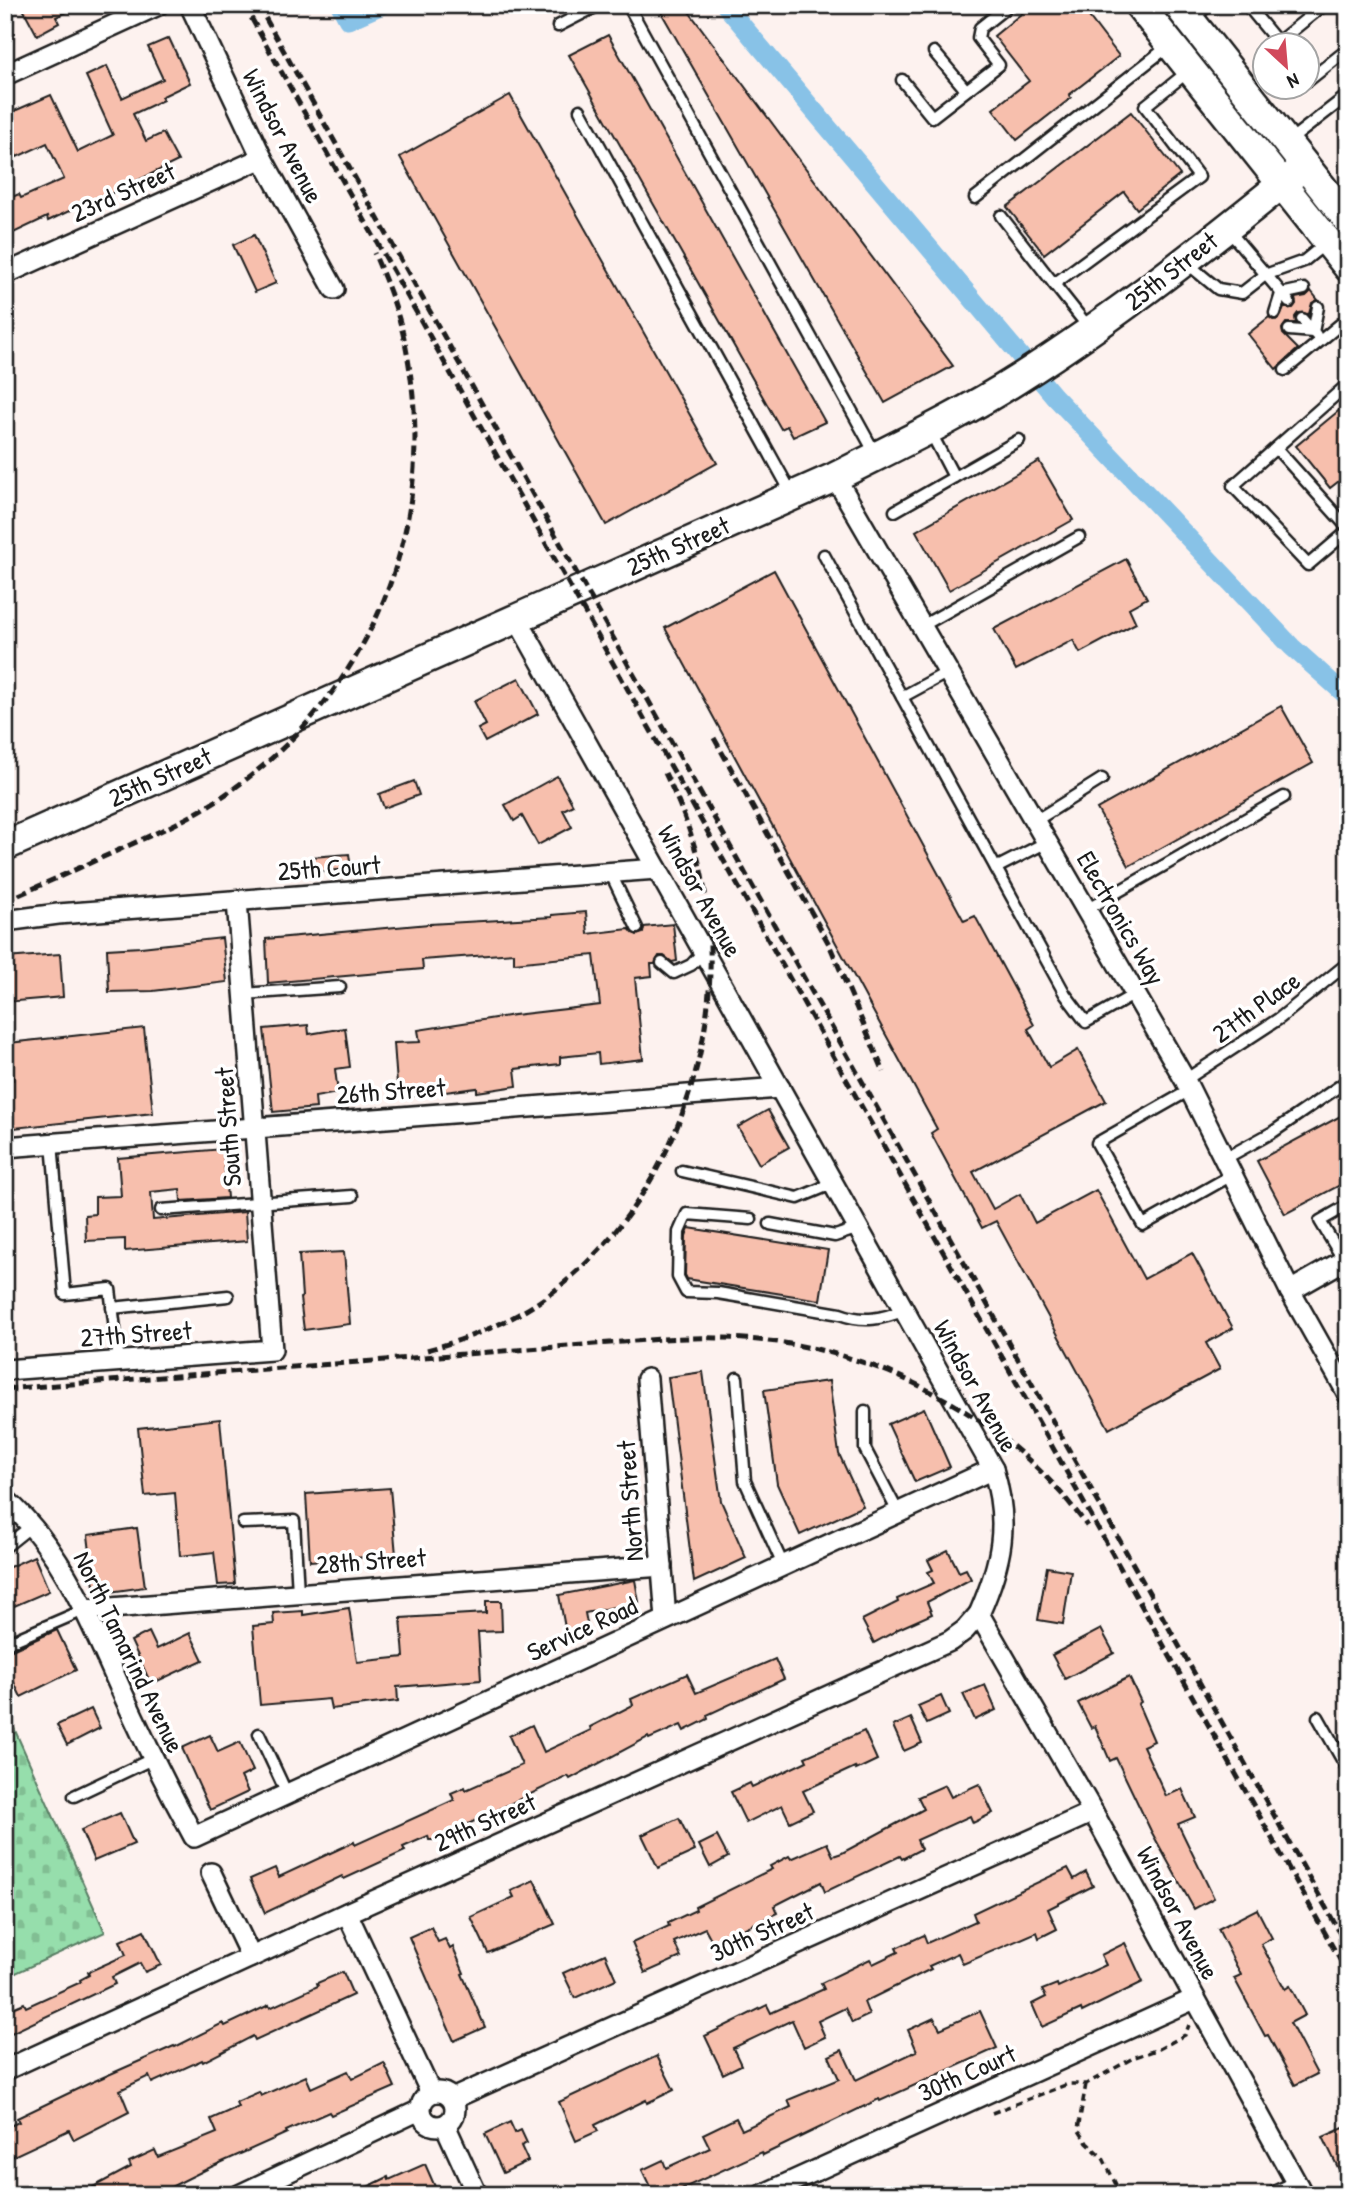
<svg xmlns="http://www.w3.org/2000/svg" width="1353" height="2200" font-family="'Patrick Hand',sans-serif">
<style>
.cemetery{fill:url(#cemetery-stones);stroke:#597d64;stroke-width:2}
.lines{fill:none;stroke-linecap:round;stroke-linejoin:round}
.canal{stroke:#88c2e7;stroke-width:19}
.building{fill:#f7bfad;stroke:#1c1c1c;stroke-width:2}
.lane-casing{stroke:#1c1c1c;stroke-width:15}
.street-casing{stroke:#1c1c1c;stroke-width:24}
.secondary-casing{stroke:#1c1c1c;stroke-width:33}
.path{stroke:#1c1c1c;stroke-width:3.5;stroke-dasharray:7 5;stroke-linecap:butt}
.lane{stroke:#fff;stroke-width:10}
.street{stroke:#fff;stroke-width:19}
.secondary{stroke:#fff;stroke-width:28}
.rail{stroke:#1c1c1c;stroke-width:5;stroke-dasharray:10 5;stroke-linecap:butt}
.labels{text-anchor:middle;stroke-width:7;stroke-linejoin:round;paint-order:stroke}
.street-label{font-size:26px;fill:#1c1c1c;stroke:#fff}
</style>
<defs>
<pattern id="cemetery-stones" width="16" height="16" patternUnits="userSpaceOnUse" patternTransform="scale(1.75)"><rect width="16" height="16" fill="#96deac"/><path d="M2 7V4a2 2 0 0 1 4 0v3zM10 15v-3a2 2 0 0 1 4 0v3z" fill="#81be93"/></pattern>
</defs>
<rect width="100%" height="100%" fill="#fdf2ef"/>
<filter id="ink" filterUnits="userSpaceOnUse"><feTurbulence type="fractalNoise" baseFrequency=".0143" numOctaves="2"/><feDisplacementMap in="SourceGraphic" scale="14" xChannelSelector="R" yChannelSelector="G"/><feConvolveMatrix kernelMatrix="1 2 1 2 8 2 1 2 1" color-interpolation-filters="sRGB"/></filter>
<g filter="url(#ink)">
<path class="cemetery" d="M5 1708 105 1932 5 1978Z"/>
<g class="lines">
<g class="canal">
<path d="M340 5 348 20 382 5"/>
<path d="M725 5 1054 396 1292 647 1348 697"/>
</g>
</g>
<g class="building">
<path d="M21 5H82L56 17 59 23 37 35Z"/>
<path d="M657 5H684L953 366 885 403Z"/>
<path d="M1032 5H1080L1119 56 1069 95 1071 98 1017 140 993 109 1029 81 994 36Z"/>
<path d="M608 35 825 422 793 437 787 426 781 429 569 55Z"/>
<path d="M169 38 190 83 161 97 163 100 133 114 146 141 163 133 178 161 108 195 107 193 48 221 47 217 5 237V200L19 194 21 198 64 179 47 143 17 157 15 153 5 157V115L51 95 78 152 113 135 86 76 107 66 122 98 163 79 148 47Z"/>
<path d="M510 95 717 463 606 525 400 157Z"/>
<path d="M1131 112 1180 175 1137 209 1124 192 1044 254 1007 207Z"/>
<path d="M254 235 276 283 255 292 233 245Z"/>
<path d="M1311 291 1318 300 1312 303 1309 314 1298 313 1295 317 1296 323H1286L1282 329 1283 334 1298 349 1276 369 1248 334 1269 317 1273 320 1279 319 1284 308H1293L1296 304 1295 298 1306 296Z"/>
<path d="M1348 403V474L1330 488 1296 446Z"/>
<path d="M1039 461 1073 520 949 590 916 531Z"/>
<path d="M1126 559 1147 598 1129 608 1136 623 1080 653 1073 640 1016 670 994 629Z"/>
<path d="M774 570 964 921 975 916 1034 1025 1028 1029 1049 1067 1078 1050 1106 1101 973 1172 993 1209 1020 1194 1035 1223 1096 1190 1144 1279 1192 1253 1233 1328 1206 1343 1220 1369 1109 1429 996 1221 982 1228 931 1133 937 1129 665 628Z"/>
<path d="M519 678 538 714 485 742 478 729 486 725 474 701Z"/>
<path d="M1281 706 1313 763 1129 866 1097 809Z"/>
<path d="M557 776 573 805 563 810 572 827 538 845 522 816 514 821 505 805Z"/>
<path d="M414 781 419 795 384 808 379 794Z"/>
<path d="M349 854 351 869 313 872 312 857Z"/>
<path d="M586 912 588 934 629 929 637 935 643 933 644 927 673 924 677 961 672 962 664 956H659L655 964H651L652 976 635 978 643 1059 599 1064 598 1053 560 1057V1064L515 1069 517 1086 477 1092V1088L398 1098 394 1043 420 1042 418 1030 514 1015 600 1005 594 955 514 963V953L422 960 423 969 268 983 266 939 429 924 552 917V915Z"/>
<path d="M222 938 227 982 153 991 109 992 107 949 141 947Z"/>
<path d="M60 954 63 997 5 1002V958Z"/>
<path d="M308 1025 309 1034 345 1028 350 1067 335 1069 338 1093 315 1097 316 1108 273 1112 264 1029Z"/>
<path d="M144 1028 153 1113 5 1129V1081L13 1080 9 1043Z"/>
<path d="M768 1110 789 1147 759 1164 738 1127Z"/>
<path d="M1348 1112V1181L1285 1214 1257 1161Z"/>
<path d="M223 1149 227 1198 181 1201 180 1189 151 1192 153 1220 245 1212 247 1241 125 1251V1239L86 1241 85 1215 95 1214V1197L121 1196 118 1158Z"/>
<path d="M689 1228 828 1250 820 1300 687 1279 685 1275 686 1236Z"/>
<path d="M344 1252 350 1324 304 1330 300 1298 302 1297 299 1254Z"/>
<path d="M703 1372 721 1501 746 1558 694 1582 668 1377Z"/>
<path d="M829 1381 839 1454 863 1506 800 1535 777 1484 764 1390Z"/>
<path d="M924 1408 950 1467 915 1482 888 1424Z"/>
<path d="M220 1419 235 1584 218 1585 214 1552 180 1556 175 1493 145 1496 138 1428Z"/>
<path d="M390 1488 396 1555 310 1561 306 1494Z"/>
<path d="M137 1528 145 1587 95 1594 88 1535Z"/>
<path d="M948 1550 959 1572 966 1569 971 1579 927 1602 932 1614 896 1630V1631L874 1643 862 1620 898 1602 897 1599 934 1583 928 1572 933 1570 928 1560Z"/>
<path d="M34 1556 49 1591 5 1610V1569Z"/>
<path d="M1047 1567 1071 1571 1063 1624 1038 1620Z"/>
<path d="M635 1580 639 1602 585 1613 589 1634 567 1639 559 1595Z"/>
<path d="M486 1601H501L502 1631 478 1632 481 1680 397 1687 398 1701 331 1709 329 1699 260 1705 253 1626 274 1624 273 1613 303 1611V1615L349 1608 357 1662 404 1657 401 1618 486 1613Z"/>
<path d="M1101 1629 1114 1653 1065 1679 1052 1655Z"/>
<path d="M57 1630 76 1670 21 1697 5 1664V1653Z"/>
<path d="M149 1632 157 1649 190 1633 203 1660 151 1684 131 1641Z"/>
<path d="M775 1659 784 1679 707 1715 708 1719 684 1731 681 1725 649 1739 648 1737 570 1779 568 1776 435 1840H429L428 1836 403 1847 405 1851 344 1879 342 1876 265 1913 250 1879 275 1868 279 1877 354 1842 355 1845 454 1800 451 1793 465 1787 466 1790 522 1765 509 1736 532 1725 544 1752 591 1730 590 1727 633 1705 631 1699 687 1674 696 1693Z"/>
<path d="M1129 1677 1141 1702 1138 1704 1154 1741 1143 1746 1166 1796 1182 1789 1195 1817 1178 1824 1214 1898 1194 1909 1151 1831 1116 1758 1110 1761 1095 1726 1091 1728 1078 1703Z"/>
<path d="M985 1685 996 1710 975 1720 963 1694Z"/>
<path d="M941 1696 949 1714 927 1724 918 1706Z"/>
<path d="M91 1709 100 1728 67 1745 57 1725Z"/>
<path d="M911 1718 922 1743 904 1751 893 1726Z"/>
<path d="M864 1731 877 1760 856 1770 855 1767 803 1791 813 1811 790 1822 782 1805 746 1823 731 1792 750 1783 752 1787 807 1761 805 1757Z"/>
<path d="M210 1735 218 1752 240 1742 253 1771 241 1777 248 1792 210 1810 182 1748Z"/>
<path d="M979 1784 993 1813 973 1823 970 1816 917 1840 921 1849 902 1859 900 1856 825 1892 821 1882 774 1906 777 1913 713 1943 705 1928 674 1942 681 1957 645 1973 632 1943 669 1926 668 1923 696 1910 695 1907 772 1869 770 1866 789 1856 791 1859 827 1843 833 1856 842 1853 924 1809 918 1797 945 1785 951 1797Z"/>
<path d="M120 1813 134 1844 94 1861 81 1830Z"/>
<path d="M679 1818 695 1851 658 1868 642 1835Z"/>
<path d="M717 1836 728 1857 710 1867 699 1845Z"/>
<path d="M1068 1868 1074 1879 1086 1872 1093 1886 1048 1909 1057 1929 1039 1938 1037 1932 963 1964 958 1953 929 1966 931 1969 864 2002 869 2015 852 2023 845 2008 818 2021 825 2037 804 2047 792 2020 733 2048 741 2065 723 2074 705 2036 767 2005 771 2013 824 1989 821 1983 870 1959 873 1964 898 1952 896 1948 924 1935 927 1943 976 1921 973 1913Z"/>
<path d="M534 1880 555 1924 488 1953 471 1917 514 1897 511 1891Z"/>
<path d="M1257 1909 1272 1938 1261 1944 1285 1989 1290 1986 1305 2015 1290 2023 1317 2074 1295 2085 1268 2035 1265 2036 1234 1978 1241 1975 1218 1929Z"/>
<path d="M431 1927 438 1942 445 1939 450 1949 453 1947 464 1973 462 1974 485 2027 454 2041 409 1937Z"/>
<path d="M144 1930 161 1965 145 1972 140 1963 112 1977 115 1984 5 2036V2011L24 2003 26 2007 81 1982 80 1980 89 1975 88 1972 126 1955 120 1941Z"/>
<path d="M1125 1943 1143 1982 1082 2012 1081 2009 1042 2027 1032 2004 1046 1997 1042 1990 1057 1984 1058 1987 1106 1965 1101 1955Z"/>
<path d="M605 1954 616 1979 575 1998 563 1973Z"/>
<path d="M343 1972 353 1995 255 2040 253 2036 203 2062 202 2060 152 2083 149 2076 120 2090 129 2112 74 2140 69 2130 5 2160V2128L19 2122 17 2118 90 2083 174 2046 175 2047 223 2023 225 2026 269 2005 270 2008 318 1986 317 1983Z"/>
<path d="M980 2011 997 2048 880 2101 879 2099 763 2155 762 2152 677 2191 678 2195H654L642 2170 663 2160 666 2168 710 2148 703 2134 736 2118 742 2130 791 2107 788 2100 839 2079 829 2056 842 2050 856 2080 917 2051 908 2030 934 2018 940 2029Z"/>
<path d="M657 2056 674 2090 647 2103 646 2100 595 2125 598 2131 576 2141 559 2102Z"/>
<path d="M384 2063 395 2087 331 2115 329 2112 286 2131 287 2133 211 2167 155 2195H78L131 2167 129 2162 155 2150 158 2157 217 2133 211 2119 238 2107 236 2102 259 2092 261 2096 306 2076 311 2088 348 2071 352 2079Z"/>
<path d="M510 2122 515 2133 521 2130 527 2143 521 2146 528 2161 503 2173 485 2134Z"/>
<path d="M1348 2126V2188L1323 2137Z"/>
<path d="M425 2164 436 2189 424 2195H351L388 2177 389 2180Z"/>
</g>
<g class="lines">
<defs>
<g id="lane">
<path d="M628 5 876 455"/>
<path d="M1247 5 1280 45"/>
<path d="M1192 17 1210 5"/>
<path d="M558 26 599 5"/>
<path d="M1278 42 1324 5"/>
<path d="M934 52 966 90"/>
<path d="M1308 78 1309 80 1348 49"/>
<path d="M902 80 932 117 999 65 978 38 980 28 1009 5"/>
<path d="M580 110 792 494"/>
<path d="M1289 141 1348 95"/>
<path d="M975 198 1170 45"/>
<path d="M1001 216 1054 284"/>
<path d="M1229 231 1289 302"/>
<path d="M1188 264 1218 289 1242 293 1265 275 1304 261 1326 243"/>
<path d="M1275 313 1281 294 1304 289"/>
<path d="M1302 319 1316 335"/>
<path d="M1089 328 1054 284 1199 177 1145 106 1190 70"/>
<path d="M1289 330 1313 332 1318 307"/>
<path d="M1285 370 1343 322 1348 321"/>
<path d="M1348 384 1233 486 1308 565 1348 531"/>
<path d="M930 431 954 477"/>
<path d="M1276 448 1348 528"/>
<path d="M895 511 1019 440"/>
<path d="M824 555 1065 994 1086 1022 1135 994"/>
<path d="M922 626 1079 537"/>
<path d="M902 697 948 672"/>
<path d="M1035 821 1102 779"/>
<path d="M996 868 1047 842"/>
<path d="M610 872 637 928"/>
<path d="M1086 910 1284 797"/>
<path d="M662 963 674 973 691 965 704 951"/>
<path d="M244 994 340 987"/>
<path d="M1185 1080 1280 1018 1348 963"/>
<path d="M1190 1090 1097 1143 1143 1225 1232 1175"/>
<path d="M52 1143 65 1294 110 1289 119 1361"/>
<path d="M1224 1159 1273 1132 1347 1081"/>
<path d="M682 1171 798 1198 834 1183"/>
<path d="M161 1210 352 1196"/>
<path d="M751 1219 687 1214 679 1232 678 1277 686 1292 718 1293 840 1314C864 1323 882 1319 905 1310"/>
<path d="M770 1224 835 1236 859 1228"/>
<path d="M1344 1261 1320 1221 1348 1205"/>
<path d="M112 1308 228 1296"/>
<path d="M737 1378 745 1481 783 1565"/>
<path d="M865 1411V1449L898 1512"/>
<path d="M243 1523 294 1521 298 1593"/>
<path d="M5 1547 30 1527"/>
<path d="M5 1644 84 1610"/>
<path d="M1318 1717 1348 1770"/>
<path d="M259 1734 287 1794"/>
<path d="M74 1796 152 1759"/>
</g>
<g id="street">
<path d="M190 5 262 158 334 289"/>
<path d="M5 75 158 5"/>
<path d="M5 274 262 158"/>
<path d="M835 477 1185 1080 1290 1291 1348 1394"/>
<path d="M516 617 993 1469C1010 1523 1002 1562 979 1614L1093 1812 1303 2195"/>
<path d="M5 921 58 914 657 869"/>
<path d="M5 1147 780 1088"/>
<path d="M1290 1291 1348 1258"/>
<path d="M5 1370 272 1350 237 901"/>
<path d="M647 1379 666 1619"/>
<path d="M5 1499C66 1552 94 1632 127 1703 148 1749 170 1793 194 1837L993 1469"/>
<path d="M84 1610 662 1566"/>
<path d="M211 1873 251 1957"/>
<path d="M347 1913 431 2093"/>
<path d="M5 2070 347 1913 950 1641 965 1630 979 1614"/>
<circle cx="438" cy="2109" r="17"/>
<path d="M452 2099 1093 1812"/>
<path d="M445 2125 477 2195"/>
<path d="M239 2195 420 2110"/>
<path d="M762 2195 1194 1999"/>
<path d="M1278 2195 1298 2186"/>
</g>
<g id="secondary">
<path d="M1139 5 1348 267"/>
<path d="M1178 5 1348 220"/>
<path d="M5 846 835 477C896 446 960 416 1018 379 1119 315 1212 241 1304 166"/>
</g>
</defs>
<use href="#lane" class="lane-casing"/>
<use href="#street" class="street-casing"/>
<use href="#secondary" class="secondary-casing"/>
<g class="path">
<path d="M1086 2084 1078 2129 1087 2143 1103 2158 1121 2195"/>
<path d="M992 2113 1068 2084H1086L1135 2057 1159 2049 1185 2035 1189 2025"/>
</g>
<use href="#lane" class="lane"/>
<use href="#street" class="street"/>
<use href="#secondary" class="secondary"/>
<g class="rail">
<path d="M244 5 1348 1974"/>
<path d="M258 5 1348 1947"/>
<path d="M714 738 829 944 884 1072"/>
<path d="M5 901C44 884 83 866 121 849 151 835 183 822 211 804 368 704 442 531 406 348 400 315 387 283 374 253"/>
<path d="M427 1350C467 1339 509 1323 543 1299 669 1210 729 1043 705 893 699 851 683 810 665 773"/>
<path d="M5 1389 661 1339C703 1337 743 1337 784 1343 902 1361 1018 1428 1087 1526"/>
</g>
</g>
</g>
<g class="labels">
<g class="street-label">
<text transform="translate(283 136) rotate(63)" y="9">Windsor Avenue</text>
<text transform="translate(123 192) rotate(-24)" y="9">23rd Street</text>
<text transform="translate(1171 271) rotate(-38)" y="9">25th Street</text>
<text transform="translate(678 546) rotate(-24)" y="9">25th Street</text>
<text transform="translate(160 777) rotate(-24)" y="9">25th Street</text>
<text transform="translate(329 868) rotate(-4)" y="9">25th Court</text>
<text transform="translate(700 891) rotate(61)" y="9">Windsor Avenue</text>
<text transform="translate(1121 918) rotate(60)" y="9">Electronics Way</text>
<text transform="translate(1256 1007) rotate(-36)" y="9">27th Place</text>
<text transform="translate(391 1091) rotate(-4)" y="9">26th Street</text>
<text transform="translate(228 1127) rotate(-94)" y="9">South Street</text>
<text transform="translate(136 1334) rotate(-4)" y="9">27th Street</text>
<text transform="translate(976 1386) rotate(61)" y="9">Windsor Avenue</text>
<text transform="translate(630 1501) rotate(-94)" y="9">North Street</text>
<text transform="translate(371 1561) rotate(-4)" y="9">28th Street</text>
<text transform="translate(582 1629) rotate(-25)" y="9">Service Road</text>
<text transform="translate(129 1652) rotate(64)" y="9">North Tamarind Avenue</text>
<text transform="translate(485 1822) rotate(-24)" y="9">29th Street</text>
<text transform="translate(1178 1913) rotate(62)" y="9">Windsor Avenue</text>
<text transform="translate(762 1932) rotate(-24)" y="9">30th Street</text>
<text transform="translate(967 2073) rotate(-24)" y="9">30th Court</text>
</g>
</g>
<rect width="1353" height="2200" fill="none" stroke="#fff" stroke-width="28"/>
<rect x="14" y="14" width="1325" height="2172" fill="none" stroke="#1c1c1c" stroke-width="2.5" filter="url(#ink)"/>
<g transform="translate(1286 66) rotate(154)"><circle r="33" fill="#ffffff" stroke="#a4a4a4" stroke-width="2"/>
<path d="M0-5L12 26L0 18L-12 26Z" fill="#d1495b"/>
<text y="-10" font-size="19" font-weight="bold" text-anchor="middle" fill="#1c1c1c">N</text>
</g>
</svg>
